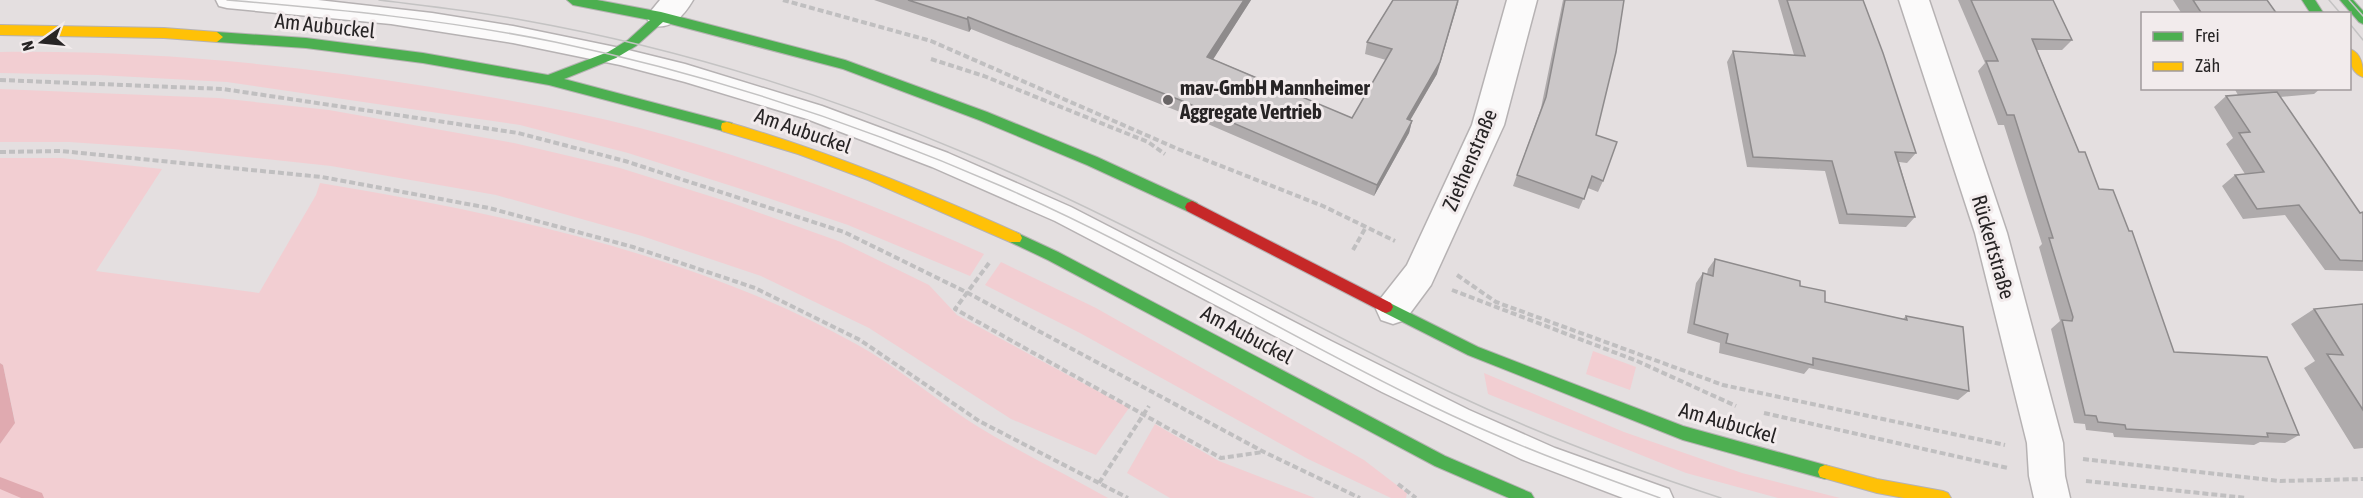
<svg xmlns="http://www.w3.org/2000/svg" width="2363" height="498" font-family="'Asap Condensed',sans-serif">
<style>
.green{fill:#f2ced2}
.water{fill:#e0aab0}
.lines{fill:none;stroke-linecap:round;stroke-linejoin:round}
.stream{fill:#e0aab0;fill-rule:evenodd}
.lane-casing{stroke:#b6b2b3;stroke-width:3}
.street-casing{stroke:#b6b2b3;stroke-width:3}
.fast-casing{stroke:#b6b2b3;stroke-width:2}
.slow-casing{stroke:#b6b2b3;stroke-width:2}
.jam-casing{stroke:#b6b2b3;stroke-width:2}
.path{stroke:#c0bfc0;stroke-width:4;stroke-dasharray:6 3;stroke-linecap:butt}
.lane{fill:#fbfafa;fill-rule:evenodd}
.street{fill:#fbfafa;fill-rule:evenodd}
.fast{fill:#4caf50;fill-rule:evenodd}
.slow{fill:#ffc107;fill-rule:evenodd}
.jam{fill:#c62828;fill-rule:evenodd}
.tram{stroke:#c4c3c3;stroke-width:1.5}
.wall{fill:#afabac}
.shaded-wall{fill:#8e8b8c}
.building{fill:#cbc7c8;stroke:#8e8b8c;stroke-width:1.5}
.poi-dot{fill:#696566;stroke:#f2ebec;stroke-width:2}
.labels{text-anchor:middle;stroke-width:6;stroke-linejoin:round;paint-order:stroke}
.street-label{font-size:21px;fill:#272425;stroke:#f2ebec}
.poi-label{font-size:21px;font-weight:bold;fill:#272425;stroke:#f2ebec;text-anchor:start}
</style>
<rect width="100%" height="100%" fill="#e4dfe0"/>
<g class="green">
<path d="M0 52C144 50 288 64 431 87 501 99 571 110 640 128 758 159 873 204 984 254L970 276 848 225 741 189 628 153 520 125 227 82 98 75 0 73Z"/>
<path d="M0 89 218 98 329 110 514 143 620 168 732 203 841 242 929 285 957 315 1129 408 1096 455 1011 419 869 328 761 276 642 236 496 195 331 166 173 149 69 142H0Z"/>
<path d="M0 158H61L162 169 96 271 259 293 316 195 320 183C500 213 697 255 856 344 896 366 931 396 969 421 1013 449 1062 472 1108 498H0V444L15 422 3 365 0 363Z"/>
<path d="M1001 262 1096 308 1364 460 1407 493 1406 498H1391L1308 459 1080 333 985 285Z"/>
<path d="M1593 351 1636 367 1630 390 1586 374Z"/>
<path d="M1484 373 1624 432 1742 473 1840 498H1778L1686 473 1488 394Z"/>
<path d="M1155 424 1219 461 1315 498H1170L1127 473Z"/>
</g>
<path class="water" d="M0 363 3 365 15 423 0 444Z"/>
<g class="lines">
<path class="stream" d="M0 477 42 493 44 498H21L0 489Z"/>
<defs>
<path id="lane" d="M216 0H318L432 13 513 26 620 48 685 64 822 106 948 153 1071 207 1331 341 1469 410 1555 448 1669 489 1673 498H1623L1521 459 1382 392 1055 221 932 167 807 119 685 82 620 65 513 43 391 24 227 8 219 6Z"/>
<g id="street">
<path d="M660 0H693C683 17 670 31 651 25L646 17Z"/>
<path d="M1507 0H1537L1504 125 1431 285 1405 320 1393 324 1381 320 1376 309 1381 298 1407 265 1472 125Z"/>
<path d="M1899 0H1929L2007 233 2063 443 2065 476 2070 498H2034L2029 476 2027 443 1975 233Z"/>
</g>
<g id="fast">
<path d="M567 0H597L661 12 845 60 987 112 1097 157 1197 203 1199 207 1197 211H1187L1087 165 979 120 843 69 663 22 636 46 616 58 564 79 727 122 732 123 733 127 732 131 727 132 549 85 423 63 306 48 217 42 211 37 217 32 306 38 423 53 548 75 608 52 628 40 650 20 573 5Z"/>
<path d="M2302 0H2315L2324 14H2311Z"/>
<path d="M2340 0H2353L2363 11V24L2359 22Z"/>
<path d="M1015 232 1058 252 1445 456 1531 493 1534 498H1509L1435 466 1048 260 1010 242 1008 238 1010 234Z"/>
<path d="M1386 301 1478 347 1683 426 1825 465 1830 467 1832 472 1830 477 1825 479 1683 440 1468 355 1381 311 1379 307 1381 303Z"/>
</g>
<g id="slow">
<path d="M0 25 164 28 217 32 223 37 217 42 164 38 0 35Z"/>
<path d="M2350 49C2362 54 2363 66 2363 77 2351 73 2349 60 2350 49Z"/>
<path d="M727 122C828 151 924 191 1020 234L1022 238 1020 242H1010L868 180 798 154 722 131 721 127 722 123Z"/>
<path d="M1825 465 1877 479 1943 491 1948 493 1951 498H1904L1877 493 1820 477 1818 472 1820 467Z"/>
</g>
<path id="jam" d="M1192 201 1391 303 1393 307 1391 311 1386 313 1381 311 1187 211 1185 207 1187 203Z"/>
</defs>
<use href="#lane" class="lane-casing"/>
<use href="#street" class="street-casing"/>
<use href="#fast" class="fast-casing"/>
<use href="#slow" class="slow-casing"/>
<use href="#jam" class="jam-casing"/>
<g class="path">
<path d="M783 0 931 41 1178 149 1323 206 1395 241"/>
<path d="M931 59 984 76 1148 142 1165 154"/>
<path d="M0 80 223 89 518 133 625 161 844 232 968 293 1264 452 1360 498"/>
<path d="M0 152 61 151 322 177 489 208 633 247 755 288 860 340 979 421 1128 498"/>
<path d="M1353 250 1366 227"/>
<path d="M989 263 955 309 1221 458 1263 452"/>
<path d="M1457 275 1496 302 1723 385 2005 445"/>
<path d="M1452 290 1637 361 1736 406"/>
<path d="M1764 413 2008 468"/>
<path d="M2083 459 2280 481 2363 479"/>
<path d="M2086 481 2247 498"/>
<path d="M1099 483 1149 406"/>
<path d="M1398 484 1416 498"/>
</g>
<use href="#lane" class="lane"/>
<use href="#street" class="street"/>
<use href="#fast" class="fast"/>
<use href="#slow" class="slow"/>
<use href="#jam" class="jam"/>
<g class="tram">
<path d="M227 0C337 9 447 20 555 42 708 74 857 123 1001 186 1149 250 1286 336 1432 406 1506 442 1583 470 1660 498"/>
<path d="M379 0C427 6 475 11 522 20 674 47 823 93 965 153 1132 222 1288 315 1452 393 1539 434 1629 468 1721 498"/>
<path d="M2329 0 2341 14"/>
<path d="M2349 0 2363 16"/>
<path d="M2350 24 2363 40"/>
</g>
</g>
<g class="wall">
<path d="M874 0H1251L1213 59 1352 118 1386 60 1365 54 1367 42 1393 0 1437 74 1410 120 1412 121 1409 133 1374 196 1180 112 971 29 969 32Z"/>
<path d="M1563 0H1624L1596 135 1603 181 1598 192 1588 188 1579 209 1513 186 1541 108Z"/>
<path d="M1778 0H1863L1916 153 1907 163 1899 162 1915 217 1906 227 1839 224 1825 171 1747 167 1727 62 1733 51 1794 55Z"/>
<path d="M1958 0H2053L2072 40 2062 50H2037L2079 152 2099 189 2174 352 2299 435 2285 443 2260 442 2254 445 2114 437 2113 433 2086 430 2085 424 2074 423 2051 329 2060 321 2039 247 2042 244 2004 125H1998L1978 71 1985 63Z"/>
<path d="M2173 0H2267L2277 14H2182Z"/>
<path d="M2234 88H2321L2314 94 2280 97 2360 213 2363 212V271L2325 270 2285 215 2243 219 2222 186 2235 175 2245 174 2226 144 2233 138 2214 107 2226 96 2238 95Z"/>
<path d="M1715 259 1800 286 1825 302 1903 319 1906 316 1969 391 1958 400 1809 368 1804 374 1719 353 1720 343 1687 333 1696 283 1703 273 1707 274 1708 269Z"/>
<path d="M2363 304V448L2354 449 2304 368 2315 361 2291 324 2314 309Z"/>
</g>
<g class="shaded-wall">
<path d="M1244 0H1251L1207 69V57Z"/>
<path d="M1459 0 1437 74 1404 131 1407 119Z"/>
<path d="M968 17 971 29 969 32 967 19Z"/>
<path d="M1412 121 1409 133 1374 196 1377 185Z"/>
</g>
<g class="building">
<path d="M908 0H1244L1207 57 1352 118 1392 49 1367 42 1393 0H1458L1440 62 1407 119 1412 121 1377 185 1180 100 968 17 967 19Z"/>
<path d="M1565 0H1624L1616 52 1596 135 1617 142 1603 181 1592 176 1584 199 1517 175 1546 97Z"/>
<path d="M1787 0H1863L1883 53 1916 153 1895 152 1915 217 1847 214 1832 161 1753 157 1733 51 1805 56Z"/>
<path d="M1971 0H2053L2072 40 2032 39 2079 152H2085L2099 189 2113 190 2129 231H2132L2174 352 2267 357 2299 435 2267 433 2268 437 2126 429 2125 425 2098 422 2096 416 2085 415 2062 320 2072 321 2073 317 2049 238H2053L2014 115H2007L1986 61H1998Z"/>
<path d="M2193 0H2267L2277 14H2202Z"/>
<path d="M2277 92 2360 213 2363 212V261L2340 260 2299 205 2257 209 2235 175 2264 172 2239 133 2250 132 2226 96Z"/>
<path d="M1715 259 1800 281V286L1825 291V302L1907 320 1906 316 1963 327 1969 391 1813 358V365L1726 343 1728 334 1694 324 1703 273 1713 276Z"/>
<path d="M2363 304V410L2327 354 2343 355 2314 309Z"/>
</g>
<circle class="poi-dot" cx="1168" cy="100" r="6"/>
<g class="labels">
<g class="street-label">
<text transform="translate(325 26) rotate(6)" y="7">Am Aubuckel</text>
<text transform="translate(803 131) rotate(19)" y="7">Am Aubuckel</text>
<text transform="translate(1470 160) rotate(-67)" y="7">Ziethenstraße</text>
<text transform="translate(1993 247) rotate(74)" y="7">Rückertstraße</text>
<text transform="translate(1247 335) rotate(28)" y="7">Am Aubuckel</text>
<text transform="translate(1728 423) rotate(16)" y="7">Am Aubuckel</text>
</g>
<g class="poi-label">
<text x="1180" y="95">mav-GmbH Mannheimer<tspan x="1180" dy="24">Aggregate Vertrieb</tspan></text>
</g>
</g>
<rect x="2141" y="12" width="210" height="78" fill="#f2ebec" stroke="#a19b9c" stroke-width="1.5"/>
<rect x="2153" y="32" width="30" height="9" fill="#4caf50" stroke="#a19b9c" stroke-width="1.5"/>
<text x="2195" y="42" font-size="18" fill="#272425">Frei</text>
<rect x="2153" y="62" width="30" height="9" fill="#ffc107" stroke="#a19b9c" stroke-width="1.5"/>
<text x="2195" y="72" font-size="18" fill="#272425">Zäh</text>
<g transform="translate(42 42) rotate(255)" stroke="#f2ebec" stroke-width="4.5" paint-order="stroke">
<path d="M0-4.5L10 22L0 15L-10 22Z" fill="#272425"/>
<text y="-9" font-size="16" font-weight="bold" text-anchor="middle" fill="#272425">N</text>
</g>
</svg>
